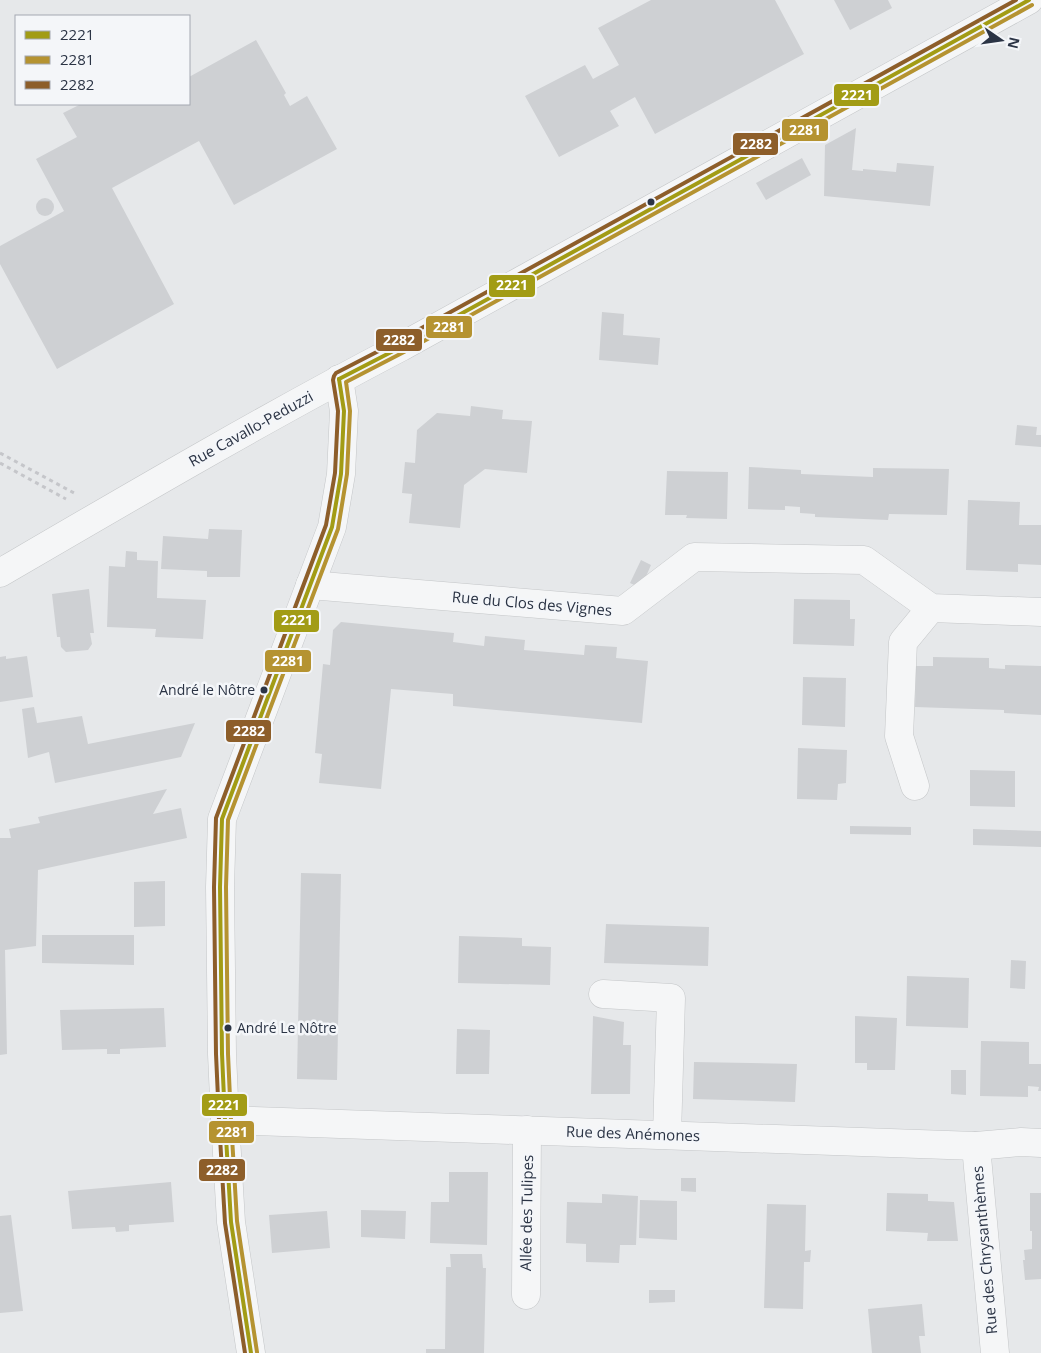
<svg xmlns="http://www.w3.org/2000/svg" width="1041" height="1353" font-family="'Open Sans',sans-serif">
<style>
.building{fill:#ced0d3}
.lines{fill:none;stroke-linecap:round;stroke-linejoin:round}
.minor-casing{stroke:#c4c6c8;stroke-width:29}
.path{stroke:#c5c6ca;stroke-width:3;stroke-dasharray:4 4;stroke-linecap:butt}
.minor{stroke:#f5f6f7;stroke-width:28}
.bus-1-casing{stroke:#f4f6f9;stroke-width:8}
.bus-2-casing{stroke:#f4f6f9;stroke-width:8}
.bus-3-casing{stroke:#f4f6f9;stroke-width:8}
.bus-1{stroke:#a29c15;stroke-width:4}
.bus-2{stroke:#b59331;stroke-width:4}
.bus-3{stroke:#8d5e2a;stroke-width:4}
.bus-dot{fill:#2b3445;stroke:#f4f6f9;stroke-width:2}
.labels{text-anchor:middle;stroke-width:5;stroke-linejoin:round;paint-order:stroke}
.bus-label{font-size:14px;fill:#2b3445;stroke:#f4f6f9;text-anchor:end}
.street-label{font-size:15px;fill:#2b3445;stroke:#f4f6f9}
.line-badge{stroke:#f4f6f9;stroke-width:2}
.badge-label{font-size:14px;text-anchor:middle;font-weight:bold;fill:#fff}
</style>
<rect width="100%" height="100%" fill="#e6e8ea"/>
<g class="building">
<path d="M651 0H775L804 54 655 134 635 97 610 111 619 126 559 157 525 96 585 65 593 79 619 65 598 28Z"/>
<path d="M834 0H888L892 8 850 30Z"/>
<path d="M256 40 286 93 284 95 290 106 307 96 337 149 234 205 199 141 112 188 174 304 57 369 0 264V246L64 211 36 159 77 137 63 113 81 104H189V77Z"/>
<path d="M856 128 852 170 863 171V169L896 172 897 163 934 166 930 206 824 196 825 145Z"/>
<path d="M802 158 811 175 766 200 756 183Z"/>
<circle cx="45" cy="207" r="9"/>
<path d="M602 312 624 314 623 335 660 338 658 365 599 360Z"/>
<path d="M471 406 503 410 502 419 532 421 527 473 485 469 464 485 460 528 409 523 412 494 402 493 405 462 415 463 417 430 437 413 470 416Z"/>
<path d="M1017 425 1037 427 1036 435H1041V447L1015 445Z"/>
<path d="M749 467 801 470V474L873 477V468L949 469 947 515 889 514 888 520 815 517V514L800 513V507L785 506V510L748 509Z"/>
<path d="M667 471 728 472 727 519 686 518 687 515H665Z"/>
<path d="M968 500 1020 502 1019 525H1041V565L1018 564V572L966 570Z"/>
<path d="M209 529 242 530 240 577H207V571L161 569 163 536 208 539Z"/>
<path d="M126 551 137 552V560L158 561 157 598 206 600 203 639 155 637 156 629 107 627 109 566 125 567Z"/>
<path d="M641 560 651 565 641 588 630 583Z"/>
<path d="M89 589 94 633H90L92 644 88 650 66 652 61 647 60 637H57L52 594Z"/>
<path d="M794 599 850 600V619H855L854 646 793 644Z"/>
<path d="M341 622 454 633 453 642 484 646 485 636 525 640 524 650 584 655 585 645 617 647 616 658 648 661 642 723 453 706V694L391 689 381 789 319 783 322 754 315 753 323 664 330 665 333 630Z"/>
<path d="M6 656V659L27 656 33 697 0 702V657Z"/>
<path d="M933 657 989 658V668L1005 669V665L1041 666V715L1004 713V710L915 707 916 666H933Z"/>
<path d="M803 677 846 678 845 727 802 725Z"/>
<path d="M34 707 37 723 82 716 88 744 195 723 181 757 55 783 49 752 28 758 22 709Z"/>
<path d="M798 748 847 750 846 783 838 784 837 800 797 799Z"/>
<path d="M970 770 1015 771V807L970 806Z"/>
<path d="M167 789 153 814 181 808 187 838 38 870 36 946 5 950 7 1054 0 1055V838H11L9 829 40 823 38 817Z"/>
<path d="M850 826 911 827V835L850 834Z"/>
<path d="M973 829 1041 831V847L973 845Z"/>
<path d="M301 873 341 874 337 1080 297 1079Z"/>
<path d="M165 881V926L134 927V882Z"/>
<path d="M606 924 709 927 708 966 604 963Z"/>
<path d="M42 935H134V965L42 963Z"/>
<path d="M459 936 522 938V946L551 947 550 985 458 983Z"/>
<path d="M1011 960 1026 961 1025 989 1010 988Z"/>
<path d="M907 976 969 978 968 1028 906 1026Z"/>
<path d="M164 1008 166 1047 120 1049V1054H107V1049L62 1050 60 1010Z"/>
<path d="M593 1016 624 1022 623 1045H631L630 1094H591Z"/>
<path d="M855 1016 897 1018 895 1070H867V1063H855Z"/>
<path d="M457 1029 490 1030 489 1074H456Z"/>
<path d="M981 1041 1029 1042V1064H1041V1091H1038L1039 1087 1028 1086V1097L980 1096Z"/>
<path d="M694 1062 797 1064 795 1102 693 1099Z"/>
<path d="M951 1070H966V1095L951 1094Z"/>
<path d="M449 1172H488L487 1245 430 1243 431 1202H449Z"/>
<path d="M681 1178H696V1192L681 1191Z"/>
<path d="M171 1182 174 1222 129 1225V1231L116 1232 115 1227 72 1229 68 1191Z"/>
<path d="M887 1193 928 1194V1201L954 1202 958 1241H927L928 1233 886 1231Z"/>
<path d="M1030 1193H1041V1279L1025 1280 1023 1260H1025L1024 1250 1032 1249V1231H1030Z"/>
<path d="M602 1194 638 1196 636 1245H620L619 1263 586 1262V1244L566 1243 567 1202 602 1203Z"/>
<path d="M640 1200 677 1201V1240L639 1238Z"/>
<path d="M767 1204 806 1205 805 1251 811 1250 810 1262H804L803 1309 764 1308Z"/>
<path d="M361 1210 406 1211 405 1239 361 1237Z"/>
<path d="M327 1211 330 1248 272 1253 269 1215Z"/>
<path d="M11 1215 23 1311 0 1313V1216Z"/>
<path d="M450 1254H482L483 1268H486L484 1353H426V1349H445L446 1267H451Z"/>
<path d="M649 1290H675V1302L649 1303Z"/>
<path d="M922 1304 925 1336H919L921 1353H872L868 1309Z"/>
</g>
<g class="lines">
<defs>
<g id="minor">
<path d="M0 573C132 496 265 418 401 347L1029 0"/>
<path d="M310 585 623 611 694 557 864 560 931 608 1041 612"/>
<path d="M915 786 899 736 903 642 931 608"/>
<path d="M603 994 671 998 667 1135"/>
<path d="M225 1120 976 1146 1021 1142 1041 1143"/>
<path d="M976 1146 995 1353"/>
<path d="M526 1295 527 1130"/>
<path d="M251 1353 231 1222 225 1120 222 1054 220 887 222 819 332 527 341 474 344 411 339 379"/>
</g>
</defs>
<use href="#minor" class="minor-casing"/>
<g class="path">
<path d="M0 453 74 493"/>
<path d="M0 463 66 499"/>
</g>
<use href="#minor" class="minor"/>
<defs>
<g id="bus-1">
<path d="M339 379 401 347 1029 0"/>
<path d="M251 1353 231 1222 225 1120 222 1054 220 887 222 819 332 527 341 474 344 411 339 379"/>
</g>
<path id="bus-2" d="M257 1352 237 1221 231 1120 228 1054 226 887 228 820 338 529 347 474 350 411 346 382 404 352 1032 5"/>
<path id="bus-3" d="M245 1353 225 1223 219 1120 216 1054 214 887 216 818 326 525 335 473 338 411 333 380 334 376 336 373 398 341 1016 0"/>
</defs>
<use href="#bus-1" class="bus-1-casing"/>
<use href="#bus-2" class="bus-2-casing"/>
<use href="#bus-3" class="bus-3-casing"/>
<use href="#bus-1" class="bus-1"/>
<use href="#bus-2" class="bus-2"/>
<use href="#bus-3" class="bus-3"/>
</g>
<g class="bus-dot">
<circle cx="651" cy="202" r="4.5"/>
<circle cx="264" cy="690" r="4.5"/>
<circle cx="228" cy="1028" r="4.5"/>
</g>
<g class="labels">
<g class="bus-label">
<text x="255" y="695">André le Nôtre</text>
<text x="237" y="1033" text-anchor="start">André Le Nôtre</text>
</g>
<g class="street-label">
<text transform="translate(251 429) rotate(-29)" y="5">Rue Cavallo-Peduzzi</text>
<text transform="translate(532 604) rotate(5)" y="5">Rue du Clos des Vignes</text>
<text transform="translate(633 1134) rotate(2)" y="5">Rue des Anémones</text>
<text transform="translate(527 1213) rotate(-89)" y="5">Allée des Tulipes</text>
<text transform="translate(985 1250) rotate(-95)" y="5">Rue des Chrysanthèmes</text>
</g>
</g>
<g class="line-badge">
<rect x="833" y="83" width="47" height="24" rx="5" fill="#a29c15"/>
<rect x="781" y="118" width="48" height="24" rx="5" fill="#b59331"/>
<rect x="732" y="132" width="47" height="24" rx="5" fill="#8d5e2a"/>
<rect x="488" y="274" width="48" height="24" rx="5" fill="#a29c15"/>
<rect x="425" y="315" width="48" height="24" rx="5" fill="#b59331"/>
<rect x="375" y="328" width="48" height="24" rx="5" fill="#8d5e2a"/>
<rect x="273" y="609" width="47" height="24" rx="5" fill="#a29c15"/>
<rect x="264" y="649" width="48" height="24" rx="5" fill="#b59331"/>
<rect x="225" y="719" width="47" height="24" rx="5" fill="#8d5e2a"/>
<rect x="201" y="1093" width="47" height="24" rx="5" fill="#a29c15"/>
<rect x="208" y="1120" width="47" height="24" rx="5" fill="#b59331"/>
<rect x="198" y="1158" width="48" height="24" rx="5" fill="#8d5e2a"/>
</g>
<g class="badge-label">
<text x="857" y="100">2221</text>
<text x="805" y="135">2281</text>
<text x="756" y="149">2282</text>
<text x="512" y="290">2221</text>
<text x="449" y="332">2281</text>
<text x="399" y="345">2282</text>
<text x="297" y="625">2221</text>
<text x="288" y="666">2281</text>
<text x="249" y="736">2282</text>
<text x="224" y="1110">2221</text>
<text x="232" y="1137">2281</text>
<text x="222" y="1175">2282</text>
</g>
<rect x="15" y="15" width="175" height="90" fill="#f4f6f9" stroke="#a4a8b1"/>
<rect x="25" y="31" width="25" height="8" fill="#a29c15" stroke="#a4a8b1"/>
<text x="60" y="40" font-size="15" fill="#2b3445">2221</text>
<rect x="25" y="56" width="25" height="8" fill="#b59331" stroke="#a4a8b1"/>
<text x="60" y="65" font-size="15" fill="#2b3445">2281</text>
<rect x="25" y="81" width="25" height="8" fill="#8d5e2a" stroke="#a4a8b1"/>
<text x="60" y="90" font-size="15" fill="#2b3445">2282</text>
<g transform="translate(1001 40) rotate(103)" stroke="#f4f6f9" stroke-width="4" paint-order="stroke">
<path d="M0-4L9 19L0 12L-9 19Z" fill="#2b3445"/>
<text y="-8" font-size="14" font-weight="bold" text-anchor="middle" fill="#2b3445">N</text>
</g>
</svg>
